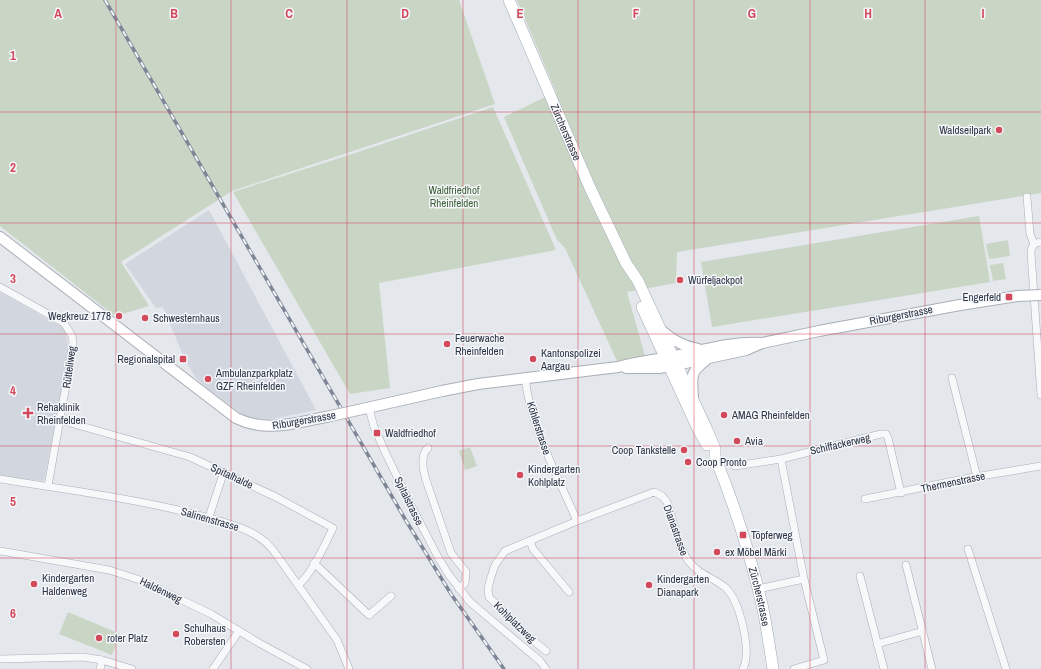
<svg xmlns="http://www.w3.org/2000/svg" width="1041" height="669" font-family="'Archivo Narrow',sans-serif">
<style>
.built{fill:#d2d6de}
.green{fill:#c9d6c5}
.lines{fill:none;stroke-linecap:round;stroke-linejoin:round}
.street-casing{stroke:#a9aeb7;stroke-width:8}
.secondary-casing{stroke:#a9aeb7;stroke-width:12}
.primary-casing{stroke:#a3abb8;stroke-width:12}
.street{stroke:#f7f8fa;stroke-width:7}
.secondary{stroke:#fff;stroke-width:10}
.primary{stroke:#fff;stroke-width:11}
.rail-casing{stroke:#7d8696;stroke-width:3.5}
.rail{stroke:#f4f6f9;stroke-width:2;stroke-dasharray:6;stroke-linecap:butt}
.secondary-bridge-casing{stroke:#a9aeb7;stroke-width:12;stroke-linecap:butt}
.secondary-bridge{stroke:#fff;stroke-width:10}
.grid{fill:none;stroke:#d1495b;stroke-width:1;stroke-opacity:0.55}
.poi-dot{fill:#d1495b;stroke:#f4f6f9;stroke-width:1.5}
.labels{text-anchor:middle;stroke-width:3;stroke-linejoin:round;paint-order:stroke}
.poi-label{font-size:11px;fill:#2b3445;stroke:#f4f6f9;text-anchor:start}
.street-label{font-size:11px;fill:#2b3445;stroke:#f4f6f9}
.park-label{font-size:11px;fill:#3f6138;stroke:#f4f6f9}
.grid-label{font-size:13px;text-anchor:middle;font-weight:bold;fill:#d1495b;stroke:#f4f6f9;stroke-width:3;stroke-linejoin:round;paint-order:stroke}
</style>
<rect width="100%" height="100%" fill="#e4e7ec"/>
<g class="built">
<path d="M209 210 316 410 258 422 243 415 207 388 196 378 185 360 163 307 156 308 125 264Z"/>
<path d="M0 292 65 329 69 350 44 481 0 476Z"/>
</g>
<g class="green">
<path d="M0 0H459L495 104 232 191 121 262 149 306 115 316 0 226Z"/>
<path d="M517 0H1041V193L677 252 676 283 627 292 645 356 617 361 565 248 557 240 504 117 556 92Z"/>
<path d="M493 107 556 250 379 283 390 388 350 394 233 192 343 157Z"/>
<path d="M979 216 990 282 712 327 701 262Z"/>
<path d="M1008 240 1010 256 989 259 986 244Z"/>
<path d="M1003 263 1006 279 993 281 990 265Z"/>
<path d="M470 447 477 466 465 470 459 451Z"/>
<path d="M68 612 120 634 112 655 59 634Z"/>
</g>
<g class="lines">
<defs>
<g id="street">
<path d="M1027 197 1030 234 1034 244"/>
<path d="M1041 242C1034 243 1031 246 1031 253L1041 395"/>
<path d="M0 287 64 323 72 336 73 342 70 363 48 486"/>
<path d="M525 377C530 425 558 477 577 521"/>
<path d="M952 378 977 477"/>
<path d="M369 408 374 427 387 456 414 511 438 557 449 575 470 602 540 661 546 669"/>
<path d="M60 420 190 457 276 497 333 528C325 544 312 574 298 585"/>
<path d="M428 448C420 455 423 470 426 480L451 553 466 572 465 583 459 589"/>
<path d="M781 459 804 579 824 660 794 669"/>
<path d="M735 466 781 459 881 434H886L888 438 901 493"/>
<path d="M0 479C60 489 119 496 178 510 201 516 226 521 248 531 259 536 269 544 276 554L337 640 349 669"/>
<path d="M865 499 969 478 1041 466"/>
<path d="M209 517 224 471"/>
<path d="M530 541 533 549 569 592"/>
<path d="M968 549 1006 669"/>
<path d="M0 551 109 570 140 580 211 614 259 643 307 669"/>
<path d="M314 563 369 615 391 596"/>
<path d="M906 565 932 669"/>
<path d="M860 576 884 669"/>
<path d="M758 589 804 579"/>
<path d="M877 644 923 631"/>
<path d="M546 651 529 637 489 597 488 589 490 580 495 565 505 551 577 521 654 492 662 496 667 502C674 520 676 543 687 559 698 575 713 577 726 588 740 602 752 651 743 669"/>
<path d="M0 659 83 657 102 660 132 669"/>
<path d="M100 669 102 660"/>
<path d="M213 669 239 631"/>
</g>
<g id="secondary">
<path d="M0 237 236 418C267 433 294 423 326 417"/>
<path d="M661 330C673 340 682 346 698 349"/>
<path d="M626 368H659L676 365 746 350 762 343 819 331 960 305 1018 296"/>
<path d="M693 398C692 377 689 373 706 360"/>
<path d="M358 410 442 391 478 384 618 367C636 362 653 360 670 357 701 351 731 341 762 343"/>
</g>
<g id="primary">
<path id="s1" d="M509 0 591 190 626 263 638 281 707 430 715 449V457C735 506 751 557 763 609 767 629 770 649 773 669"/>
<path d="M642 307 698 429 707 445"/>
</g>
</defs>
<use href="#street" class="street-casing"/>
<use href="#secondary" class="secondary-casing"/>
<use href="#primary" class="primary-casing"/>
<use href="#street" class="street"/>
<use href="#secondary" class="secondary"/>
<use href="#primary" class="primary"/>
<defs>
<path id="rail" d="M105 0 405 519 451 594 504 669"/>
</defs>
<use href="#rail" class="rail-casing"/>
<use href="#rail" class="rail"/>
<defs>
<g id="secondary-bridge">
<path d="M1018 296 1041 295"/>
<path d="M326 417 358 410"/>
</g>
</defs>
<use href="#secondary-bridge" class="secondary-bridge-casing"/>
<use href="#secondary-bridge" class="secondary-bridge"/>
</g>
<path class="grid" d="M116 0V669M231 0V669M347 0V669M463 0V669M578 0V669M694 0V669M810 0V669M925 0V669M0 112H1041M0 223H1041M0 334H1041M0 446H1041M0 558H1041"/>
<g class="poi-dot">
<circle cx="999" cy="130" r="4"/>
<circle cx="680" cy="280" r="4"/>
<rect x="1005" y="293" width="8" height="8" rx="2"/>
<circle cx="119" cy="316" r="4"/>
<circle cx="145" cy="318" r="4"/>
<circle cx="447" cy="344" r="4"/>
<rect x="179" y="355" width="8" height="8" rx="2"/>
<circle cx="533" cy="359" r="4"/>
<circle cx="208" cy="379" r="4"/>
<path d="M26 407h4v4h4v4h-4v4h-4v-4h-4v-4h4z"/>
<circle cx="724" cy="415" r="4"/>
<rect x="373" y="429" width="8" height="8" rx="2"/>
<circle cx="737" cy="441" r="4"/>
<circle cx="684" cy="450" r="4"/>
<circle cx="688" cy="462" r="4"/>
<circle cx="520" cy="475" r="4"/>
<rect x="739" y="531" width="8" height="8" rx="2"/>
<circle cx="717" cy="552" r="4"/>
<circle cx="34" cy="584" r="4"/>
<circle cx="649" cy="585" r="4"/>
<circle cx="176" cy="634" r="4"/>
<circle cx="99" cy="638" r="4"/>
</g>
<g class="labels">
<g class="poi-label">
<text x="991" y="134" text-anchor="end">Waldseilpark</text>
<text x="688" y="284">Würfeljackpot</text>
<text x="1001" y="301" text-anchor="end">Engerfeld</text>
<text x="111" y="320" text-anchor="end">Wegkreuz 1778</text>
<text x="153" y="322">Schwesternhaus</text>
<text x="455" y="342">Feuerwache<tspan x="455" dy="13">Rheinfelden</tspan></text>
<text x="541" y="357">Kantonspolizei<tspan x="541" dy="13">Aargau</tspan></text>
<text x="175" y="363" text-anchor="end">Regionalspital</text>
<text x="216" y="377">Ambulanzparkplatz<tspan x="216" dy="13">GZF Rheinfelden</tspan></text>
<text x="37" y="411">Rehaklinik<tspan x="37" dy="13">Rheinfelden</tspan></text>
<text x="732" y="419">AMAG Rheinfelden</text>
<text x="385" y="437">Waldfriedhof</text>
<text x="745" y="445">Avia</text>
<text x="676" y="454" text-anchor="end">Coop Tankstelle</text>
<text x="696" y="466">Coop Pronto</text>
<text x="528" y="473">Kindergarten<tspan x="528" dy="13">Kohlplatz</tspan></text>
<text x="751" y="539">Töpferweg</text>
<text x="725" y="556">ex Möbel Märki</text>
<text x="42" y="582">Kindergarten<tspan x="42" dy="13">Haldenweg</tspan></text>
<text x="657" y="583">Kindergarten<tspan x="657" dy="13">Dianapark</tspan></text>
<text x="184" y="632">Schulhaus<tspan x="184" dy="13">Robersten</tspan></text>
<text x="107" y="642">roter Platz</text>
</g>
<g class="street-label">
<text dy="4" stroke="none"><textPath href="#s1" startOffset="144">Zürcherstrasse</textPath></text>
<text transform="translate(901 315) rotate(-11)" y="4">Riburgerstrasse</text>
<text transform="translate(69 367) rotate(-82)" y="4">Rütteliweg</text>
<text transform="translate(304 420) rotate(-10)" y="4">Riburgerstrasse</text>
<text transform="translate(539 428) rotate(72)" y="4">Köhlerstrasse</text>
<text transform="translate(840 444) rotate(-13)" y="4">Schiffackerweg</text>
<text transform="translate(232 476) rotate(25)" y="4">Spitalhalde</text>
<text transform="translate(953 482) rotate(-12)" y="4">Thermenstrasse</text>
<text transform="translate(409 501) rotate(64)" y="4">Spitalstrasse</text>
<text transform="translate(210 519) rotate(16)" y="4">Salinenstrasse</text>
<text transform="translate(676 530) rotate(70)" y="4">Dianastrasse</text>
<text transform="translate(161 590) rotate(26)" y="4">Haldenweg</text>
<text dy="4" stroke="none"><textPath href="#s1" startOffset="649">Zürcherstrasse</textPath></text>
<text transform="translate(515 622) rotate(44)" y="4">Kohlplatzweg</text>
</g>
<g class="park-label">
<text x="454" y="194">Waldfriedhof<tspan x="454" dy="13">Rheinfelden</tspan></text>
</g>
</g>
<g class="grid-label">
<text x="58" y="18">A</text>
<text x="174" y="18">B</text>
<text x="289" y="18">C</text>
<text x="405" y="18">D</text>
<text x="520" y="18">E</text>
<text x="636" y="18">F</text>
<text x="752" y="18">G</text>
<text x="868" y="18">H</text>
<text x="983" y="18">I</text>
<text x="13" y="60">1</text>
<text x="13" y="172">2</text>
<text x="13" y="283">3</text>
<text x="13" y="395">4</text>
<text x="13" y="506">5</text>
<text x="13" y="618">6</text>
</g>
</svg>
